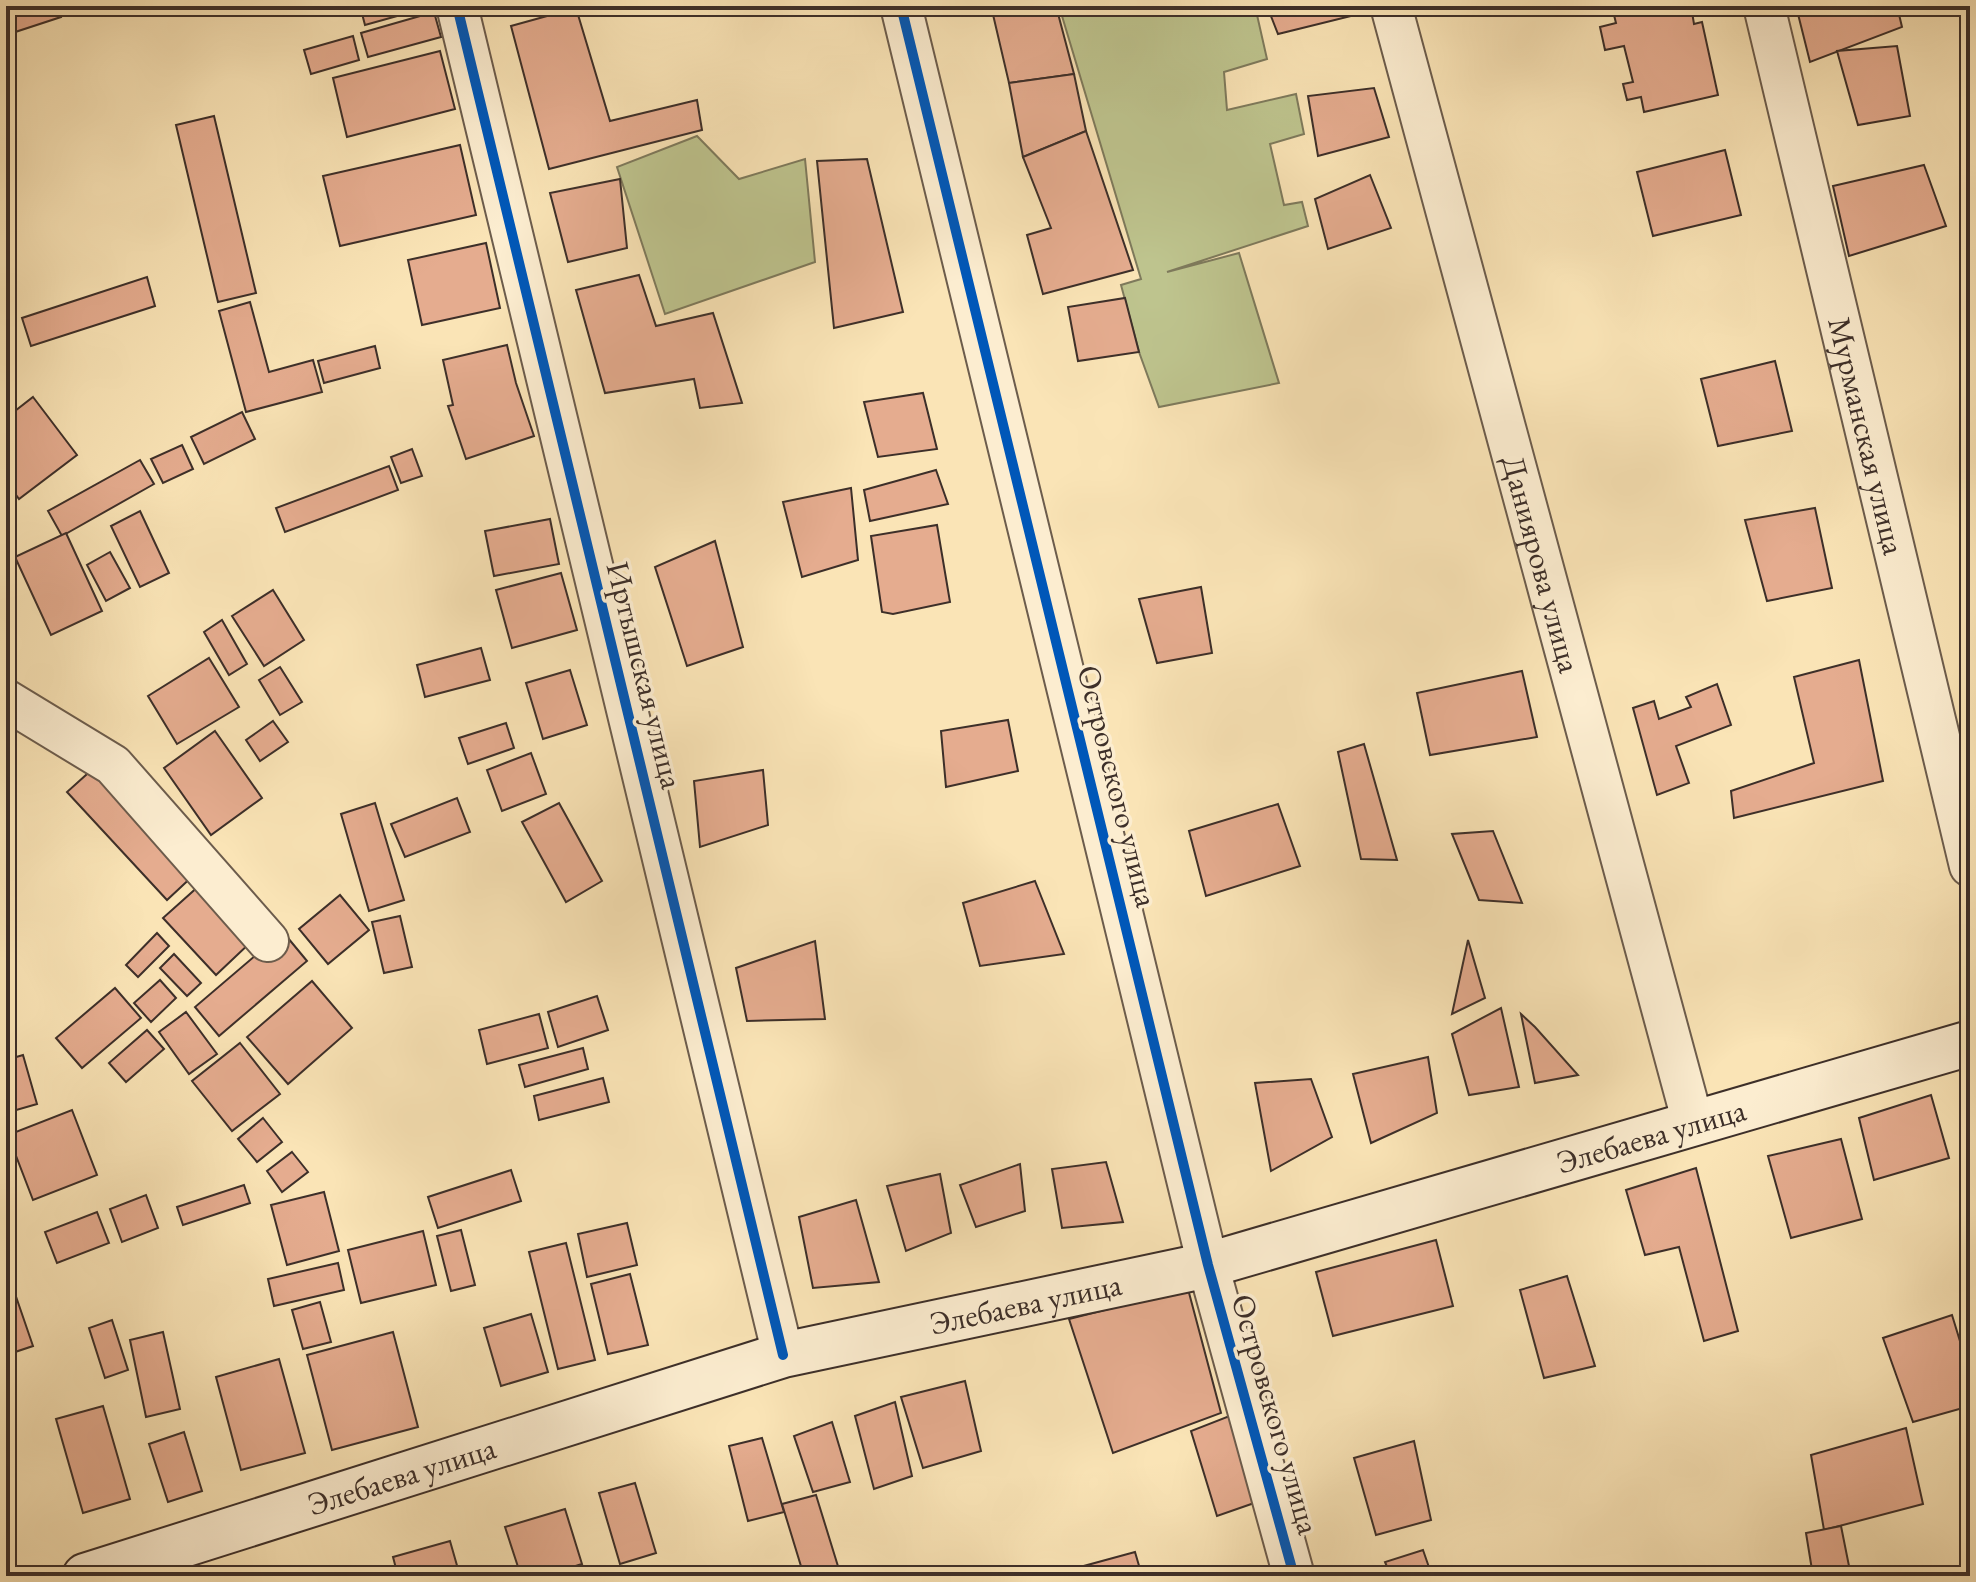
<svg xmlns="http://www.w3.org/2000/svg" width="1976" height="1582" font-family="'EB Garamond',serif">
<style>
.green{fill:#bec48e;stroke:#7e7a5c;stroke-width:2}
.building{fill:#e5ac8f;stroke:#3d2f29;stroke-width:2}
.lines{fill:none;stroke-linecap:round;stroke-linejoin:round}
.minor-casing{stroke:#6c5c4c;stroke-width:44}
.secondary-casing{stroke:#3d2f29;stroke-width:48}
.minor{stroke:#fcedd0;stroke-width:40}
.secondary{stroke:#fcedd0;stroke-width:44}
.cycleway-casing{stroke:#fcedd0;stroke-width:15}
.cycleway{stroke:#0057b8;stroke-width:10}
.labels{text-anchor:middle;stroke-width:7;stroke-linejoin:round;paint-order:stroke}
.street-label{font-size:32px;fill:#3d2f29;stroke:#fcedd0}
</style>
<rect width="100%" height="100%" fill="#fae4b6"/>
<filter id="stains"><feTurbulence type="fractalNoise" baseFrequency=".0025" numOctaves="4"/><feColorMatrix values="0 0 0 0 .2 0 0 0 0 .09 0 0 0 0 .02 0 0 0 .5 -.17"/></filter>
<radialGradient id="worn" r=".72"><stop offset=".6" stop-color="#630" stop-opacity="0"/><stop offset="1" stop-color="#630" stop-opacity=".3"/></radialGradient>
<g class="green">
<path d="M1059 6H1255L1267 59 1224 72 1227 110 1296 94 1304 134 1270 144 1284 205 1302 202 1308 226 1167 272 1239 253 1279 383 1159 407 1139 352 1121 285 1141 279Z"/>
<path d="M697 136 739 179 805 159 815 262 665 314 617 167Z"/>
</g>
<g class="building">
<path d="M25 6H58L61 17 6 35V12Z"/>
<path d="M360 6H426V8L365 25Z"/>
<path d="M991 6H1056L1074 74 1009 83Z"/>
<path d="M1267 6H1350L1351 16 1278 34Z"/>
<path d="M1617 6H1691L1694 24 1702 22 1718 95 1644 112 1641 97 1627 100 1623 84 1633 82 1624 46 1605 50 1600 27 1616 23 1612 7Z"/>
<path d="M1796 6H1897L1902 27 1810 62Z"/>
<path d="M576 8 610 121 697 100 702 130 549 169 511 26Z"/>
<path d="M434 12 441 37 368 57 361 33Z"/>
<path d="M353 36 359 60 311 74 304 50Z"/>
<path d="M1897 46 1910 116 1858 125 1837 51Z"/>
<path d="M440 51 455 109 347 137 333 78Z"/>
<path d="M1074 74 1086 131 1023 157 1009 83Z"/>
<path d="M1374 88 1389 137 1318 156 1308 96Z"/>
<path d="M214 116 256 293 218 302 176 125Z"/>
<path d="M1086 131 1133 270 1043 294 1027 235 1051 228 1023 157Z"/>
<path d="M460 145 476 215 340 246 323 176Z"/>
<path d="M1725 150 1741 215 1653 236 1637 172Z"/>
<path d="M867 159 903 312 834 328 817 161Z"/>
<path d="M1924 165 1946 226 1849 256 1833 186Z"/>
<path d="M1370 175 1391 228 1328 249 1315 199Z"/>
<path d="M620 179 627 248 568 262 550 193Z"/>
<path d="M486 243 500 308 422 325 408 260Z"/>
<path d="M639 275 656 326 713 313 742 403 700 408 694 379 605 393 576 290Z"/>
<path d="M147 277 155 306 31 346 22 318Z"/>
<path d="M1125 298 1139 352 1078 361 1068 307Z"/>
<path d="M250 302 269 372 313 360 322 392 246 412 219 311Z"/>
<path d="M507 345 516 383 534 436 466 459 448 406 453 405 443 360Z"/>
<path d="M375 346 380 368 324 383 318 361Z"/>
<path d="M1775 361 1792 431 1718 446 1701 379Z"/>
<path d="M923 393 937 449 878 457 864 402Z"/>
<path d="M33 397 77 455 19 499 6 481V418Z"/>
<path d="M242 412 255 439 204 464 191 437Z"/>
<path d="M182 445 193 469 163 483 151 459Z"/>
<path d="M412 449 422 476 401 483 391 457Z"/>
<path d="M140 460 154 484 62 536 48 511Z"/>
<path d="M389 466 398 490 285 532 276 508Z"/>
<path d="M936 470 948 504 870 521 864 490Z"/>
<path d="M851 488 858 560 802 577 783 502Z"/>
<path d="M1815 508 1832 588 1767 601 1745 520Z"/>
<path d="M140 511 169 573 140 587 111 526Z"/>
<path d="M550 519 559 564 494 576 485 531Z"/>
<path d="M937 525 950 602 893 614 882 612 871 536Z"/>
<path d="M66 533 102 611 51 635 15 557Z"/>
<path d="M715 541 743 647 687 666 655 567Z"/>
<path d="M110 552 130 588 106 601 87 565Z"/>
<path d="M561 573 577 630 512 648 496 590Z"/>
<path d="M1201 587 1212 653 1157 663 1139 599Z"/>
<path d="M273 590 304 640 264 666 232 616Z"/>
<path d="M222 620 247 664 229 675 204 632Z"/>
<path d="M481 648 490 680 425 697 417 665Z"/>
<path d="M209 658 239 707 177 744 148 696Z"/>
<path d="M1859 660 1883 781 1734 818 1731 791 1814 763 1794 677Z"/>
<path d="M280 667 302 702 280 715 259 680Z"/>
<path d="M570 670 587 725 543 739 526 683Z"/>
<path d="M1522 671 1537 737 1430 755 1417 693Z"/>
<path d="M1717 684 1731 725 1676 746 1689 783 1657 795 1633 708 1654 701 1659 719 1691 707 1686 697Z"/>
<path d="M1008 720 1018 771 946 787 941 731Z"/>
<path d="M273 721 288 742 260 761 246 740Z"/>
<path d="M506 723 514 748 468 764 459 738Z"/>
<path d="M215 731 262 798 211 835 164 768Z"/>
<path d="M1364 744 1397 860 1361 859 1338 752Z"/>
<path d="M531 753 546 794 502 811 487 770Z"/>
<path d="M96 766 196 873 167 900 67 792Z"/>
<path d="M763 770 768 825 700 847 694 781Z"/>
<path d="M457 798 470 832 405 857 391 824Z"/>
<path d="M375 803 404 900 369 911 341 814Z"/>
<path d="M559 803 602 881 566 902 522 822Z"/>
<path d="M1278 804 1300 866 1206 896 1189 831Z"/>
<path d="M1493 831 1522 903 1479 900 1452 834Z"/>
<path d="M1035 881 1064 954 980 966 963 903Z"/>
<path d="M200 885 252 941 216 975 163 918Z"/>
<path d="M340 895 369 930 328 964 299 929Z"/>
<path d="M400 916 412 967 384 973 372 922Z"/>
<path d="M283 932 307 961 219 1036 195 1007Z"/>
<path d="M157 933 169 946 138 977 126 965Z"/>
<path d="M1468 940 1485 998 1452 1014Z"/>
<path d="M815 941 825 1019 747 1021 736 968Z"/>
<path d="M174 954 201 983 187 996 160 968Z"/>
<path d="M160 980 176 998 151 1022 134 1003Z"/>
<path d="M312 981 352 1028 288 1084 247 1037Z"/>
<path d="M115 988 141 1018 82 1068 56 1038Z"/>
<path d="M597 996 608 1030 558 1047 548 1012Z"/>
<path d="M1501 1008 1519 1087 1469 1095 1452 1034Z"/>
<path d="M186 1012 217 1054 189 1074 159 1032Z"/>
<path d="M539 1014 548 1048 487 1064 479 1030Z"/>
<path d="M1521 1014 1535 1027 1578 1075 1535 1083Z"/>
<path d="M147 1030 164 1049 126 1082 109 1063Z"/>
<path d="M240 1043 280 1094 232 1131 192 1081Z"/>
<path d="M583 1048 588 1069 525 1087 519 1065Z"/>
<path d="M23 1055 37 1104 6 1113V1060Z"/>
<path d="M1428 1057 1437 1113 1371 1143 1353 1074Z"/>
<path d="M603 1078 609 1102 539 1120 534 1096Z"/>
<path d="M1311 1079 1332 1137 1271 1171 1255 1083Z"/>
<path d="M1931 1095 1949 1158 1874 1180 1859 1118Z"/>
<path d="M72 1110 97 1175 33 1200 8 1135Z"/>
<path d="M263 1118 282 1142 257 1162 238 1139Z"/>
<path d="M1841 1139 1862 1219 1791 1238 1768 1156Z"/>
<path d="M292 1152 308 1172 282 1192 267 1171Z"/>
<path d="M1106 1162 1123 1222 1062 1228 1052 1169Z"/>
<path d="M1020 1164 1025 1211 976 1227 960 1185Z"/>
<path d="M1696 1168 1738 1331 1704 1341 1679 1247 1645 1255 1626 1190Z"/>
<path d="M511 1170 521 1201 438 1228 428 1197Z"/>
<path d="M940 1174 951 1233 906 1251 887 1186Z"/>
<path d="M244 1185 250 1203 183 1225 177 1207Z"/>
<path d="M324 1192 339 1251 287 1265 271 1205Z"/>
<path d="M146 1195 158 1228 122 1242 110 1209Z"/>
<path d="M856 1200 879 1282 813 1288 799 1217Z"/>
<path d="M97 1212 109 1243 57 1263 45 1232Z"/>
<path d="M627 1223 637 1265 587 1277 578 1234Z"/>
<path d="M461 1230 475 1285 451 1291 437 1236Z"/>
<path d="M423 1231 436 1285 361 1303 348 1250Z"/>
<path d="M1436 1240 1453 1306 1333 1336 1316 1272Z"/>
<path d="M566 1243 595 1360 558 1369 529 1252Z"/>
<path d="M338 1263 344 1290 274 1306 268 1279Z"/>
<path d="M630 1274 648 1345 608 1354 591 1284Z"/>
<path d="M1567 1276 1595 1366 1544 1378 1520 1290Z"/>
<path d="M11 1282 33 1346 6 1355V1284Z"/>
<path d="M1188 1289 1221 1413 1113 1453 1069 1319Z"/>
<path d="M320 1302 331 1342 303 1349 292 1310Z"/>
<path d="M531 1314 548 1372 501 1386 484 1328Z"/>
<path d="M1952 1315 1970 1374V1406L1913 1422 1883 1338Z"/>
<path d="M112 1320 128 1370 105 1378 89 1328Z"/>
<path d="M163 1332 180 1409 146 1417 130 1340Z"/>
<path d="M393 1332 418 1427 332 1450 307 1355Z"/>
<path d="M279 1359 305 1453 241 1470 216 1377Z"/>
<path d="M965 1381 981 1451 923 1468 901 1397Z"/>
<path d="M895 1402 912 1476 874 1489 855 1416Z"/>
<path d="M103 1406 130 1499 83 1513 56 1419Z"/>
<path d="M1232 1415 1257 1502 1217 1516 1191 1431Z"/>
<path d="M832 1422 850 1482 813 1492 794 1436Z"/>
<path d="M1906 1428 1923 1504 1824 1530 1811 1455Z"/>
<path d="M184 1432 202 1491 168 1502 149 1444Z"/>
<path d="M762 1438 784 1512 748 1521 729 1446Z"/>
<path d="M1414 1441 1431 1520 1376 1535 1354 1458Z"/>
<path d="M635 1483 656 1553 620 1564 599 1493Z"/>
<path d="M816 1495 841 1576H804L782 1504Z"/>
<path d="M565 1509 582 1564 543 1576H521L505 1527Z"/>
<path d="M1841 1526 1851 1576H1813L1806 1533Z"/>
<path d="M450 1541 460 1576H398L393 1557Z"/>
<path d="M1423 1550 1432 1576H1391L1385 1562Z"/>
<path d="M1135 1552 1142 1576H1083L1080 1567Z"/>
<path d="M337 1569 339 1576H314Z"/>
</g>
<g class="lines">
<defs>
<g id="minor">
<path d="M457 6 783 1355"/>
<path d="M901 6 1208 1265 1294 1576"/>
<path id="s1" d="M1391 6 1693 1123"/>
<path id="s2" d="M1764 6 1970 866"/>
<path d="M6 700 113 765 268 941"/>
</g>
<g id="secondary">
<path id="s3" d="M85 1576 783 1355 1208 1265 1970 1043"/>
</g>
</defs>
<use href="#minor" class="minor-casing"/>
<use href="#secondary" class="secondary-casing"/>
<use href="#minor" class="minor"/>
<use href="#secondary" class="secondary"/>
<defs>
<g id="cycleway">
<path d="M457 6 783 1355"/>
<path d="M901 6 1208 1265 1294 1576"/>
</g>
</defs>
<use href="#cycleway" class="cycleway-casing"/>
<use href="#cycleway" class="cycleway"/>
</g>
<g class="labels">
<g class="street-label">
<text dy="11" stroke="none"><textPath href="#s2" startOffset="442">Мурманская улица</textPath></text>
<text dy="11" stroke="none"><textPath href="#s1" startOffset="578">Даниярова улица</textPath></text>
<text transform="translate(645 675) rotate(76)" y="11">Иртышская улица</text>
<text transform="translate(1118 786) rotate(76)" y="11">Островского улица</text>
<text dy="11" stroke="none"><textPath href="#s3" startOffset="1628">Элебаева улица</textPath></text>
<text dy="11" stroke="none"><textPath href="#s3" startOffset="980">Элебаева улица</textPath></text>
<text transform="translate(1276 1414) rotate(74)" y="11">Островского улица</text>
<text dy="11" stroke="none"><textPath href="#s3" startOffset="332">Элебаева улица</textPath></text>
</g>
</g>
<rect width="1976" height="1582" fill="none" stroke="#fae4b6" stroke-width="32"/>
<rect x="8" y="8" width="1960" height="1566" fill="none" stroke="#3d2f29" stroke-width="4"/>
<rect x="16" y="16" width="1944" height="1550" fill="none" stroke="#3d2f29" stroke-width="2"/>
<rect width="100%" height="100%" filter="url(#stains)"/>
<rect width="100%" height="100%" fill="url(#worn)"/>
</svg>
